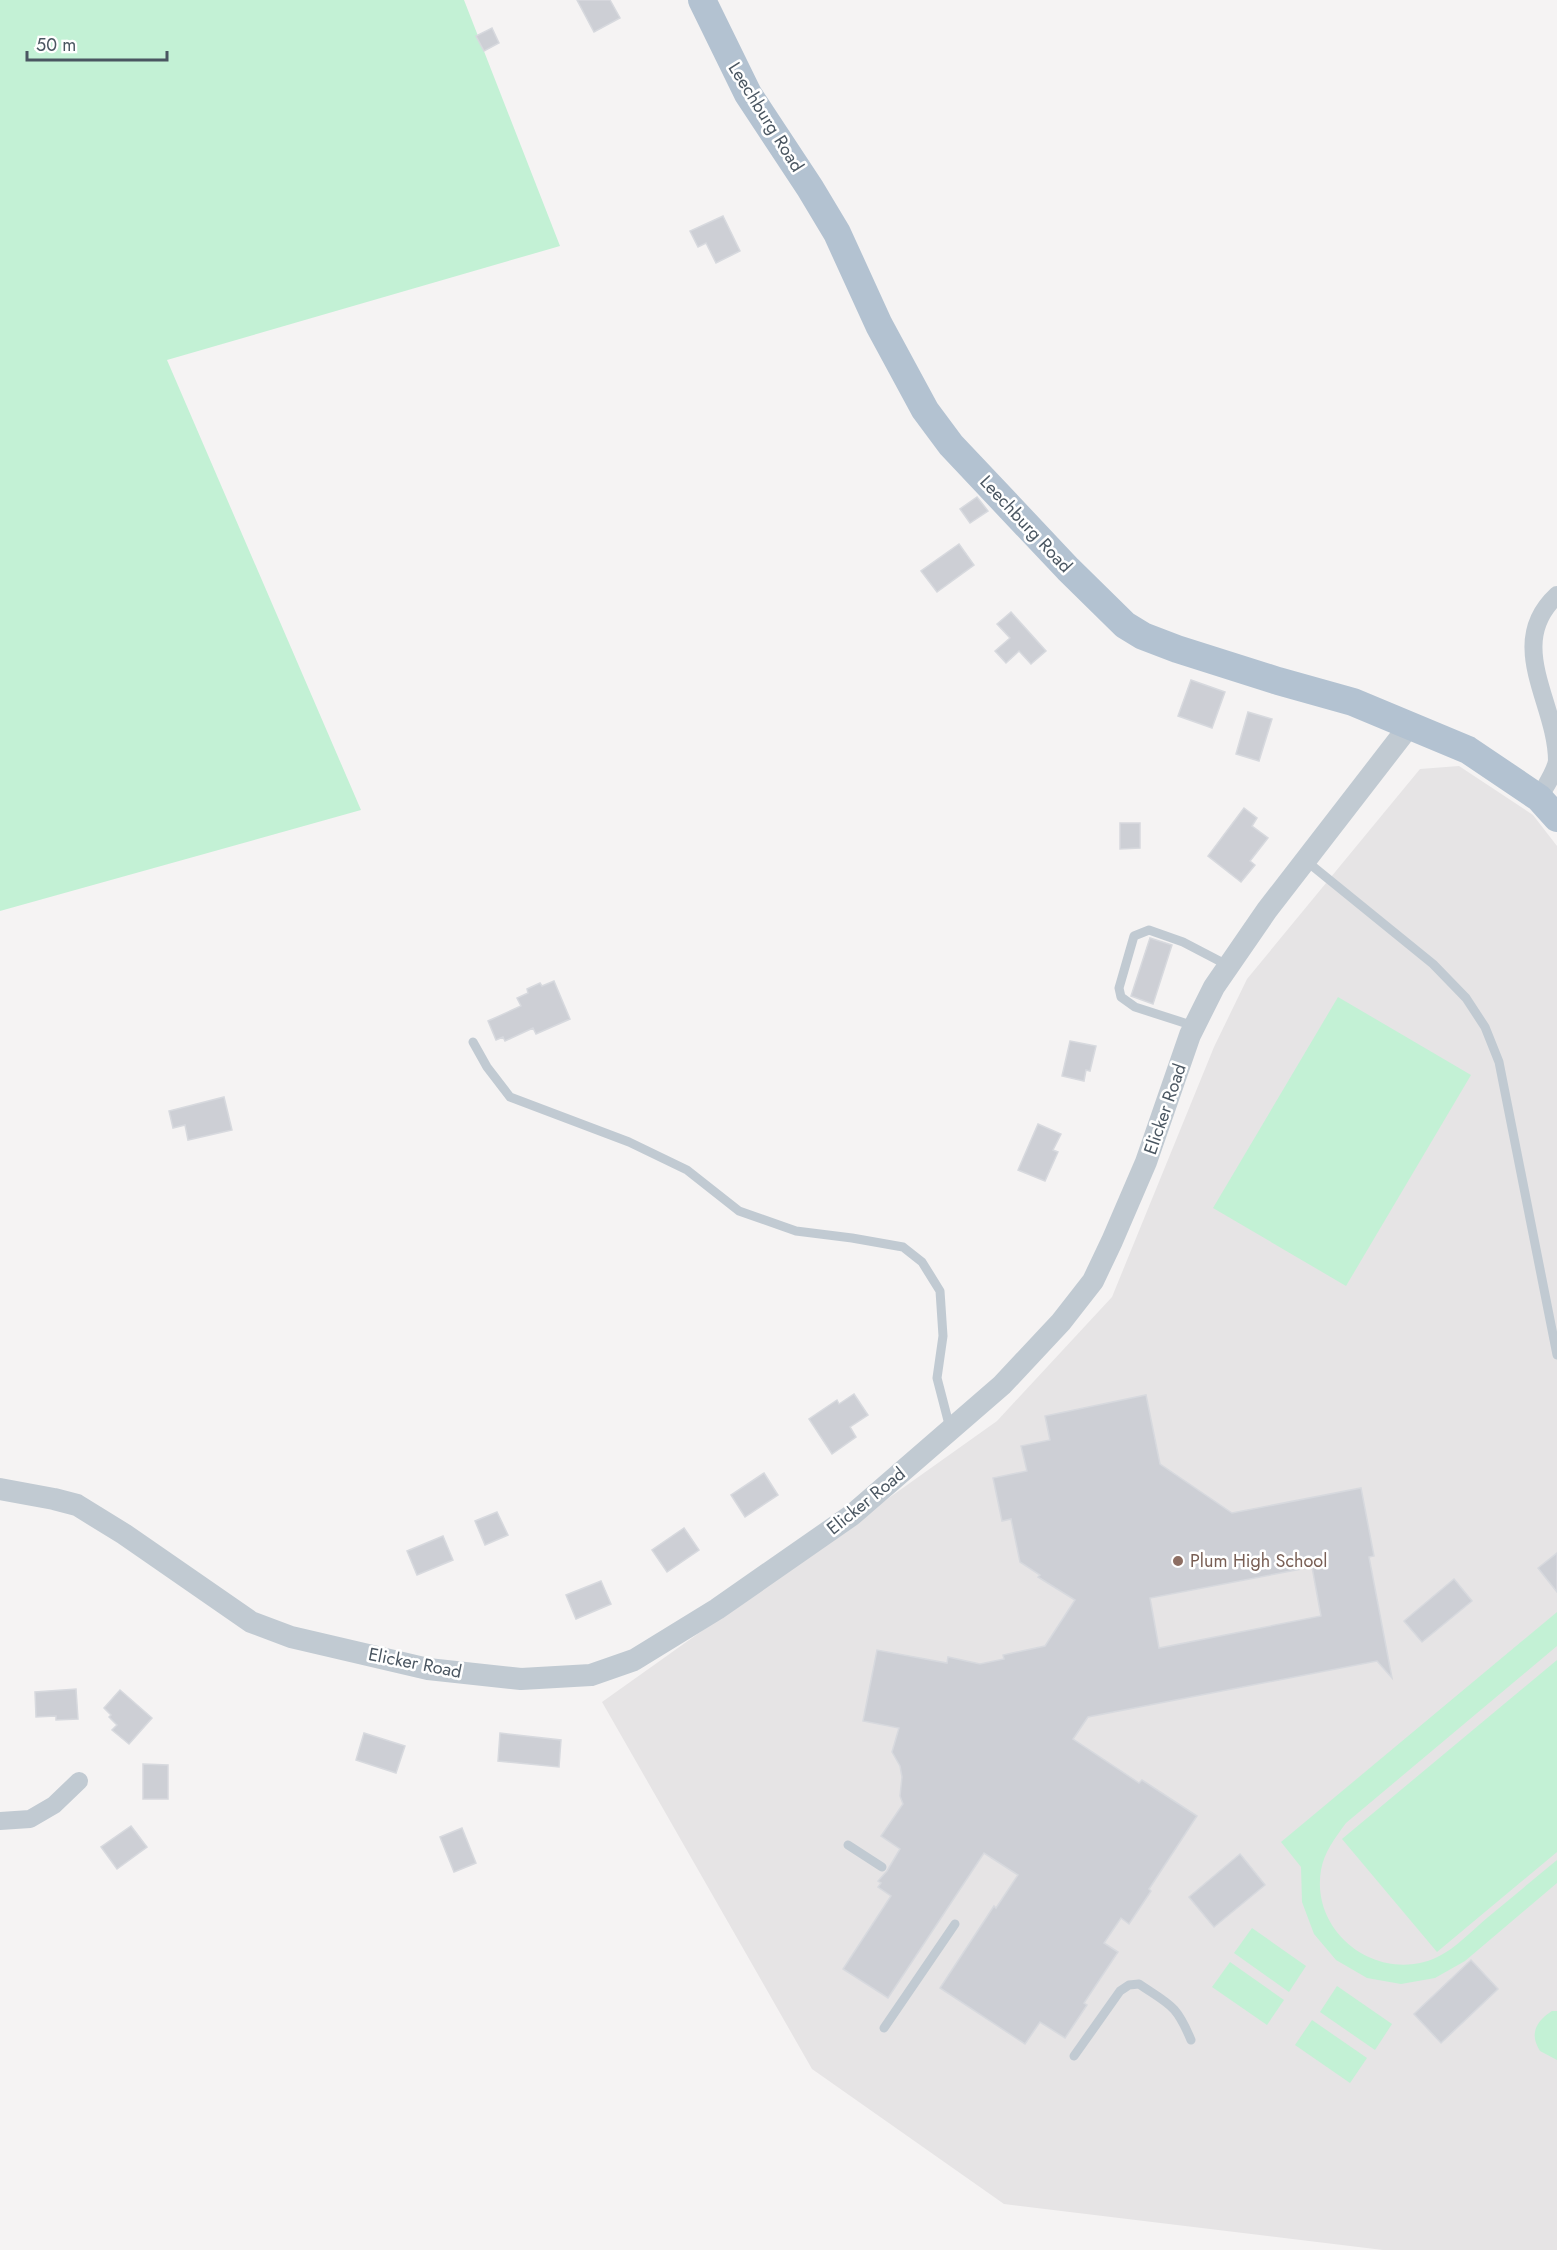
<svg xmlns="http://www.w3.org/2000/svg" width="1557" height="2250" font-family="Jost,sans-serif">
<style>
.education{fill:#e6e4e5}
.green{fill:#c3f1d5}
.building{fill:#cdcfd5;stroke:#d7d9de;stroke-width:1.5;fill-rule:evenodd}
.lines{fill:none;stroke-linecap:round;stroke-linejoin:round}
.service{stroke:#c1cad2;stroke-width:9}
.minor{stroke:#c1cad2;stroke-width:18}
.tertiary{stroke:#c1cad2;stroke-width:22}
.primary{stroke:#b3c2d1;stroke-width:28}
.education-dot{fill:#8d6e63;stroke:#fff;stroke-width:2}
.labels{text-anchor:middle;stroke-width:5;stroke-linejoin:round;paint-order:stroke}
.street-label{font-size:18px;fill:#4a5661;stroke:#fff}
.education-label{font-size:18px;fill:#785e54;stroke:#fff;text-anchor:start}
</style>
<rect width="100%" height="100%" fill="#f5f3f3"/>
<path class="education" d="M1459 766 1533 815 1557 846V2250H1383L1004 2204 812 2069 602 1702 997 1421 1112 1297 1214 1047 1247 979 1420 769Z"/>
<g class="green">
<path d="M0 0H464L560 246 167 360 361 810 0 911Z"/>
<path d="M1338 997 1471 1075 1346 1286 1213 1208Z"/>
<path d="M1557 1612V1646L1346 1823C1335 1838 1324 1852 1321 1870 1311 1929 1369 1977 1424 1962 1449 1956 1468 1934 1487 1918 1510 1899 1534 1879 1557 1860V1883L1465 1961 1435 1978 1401 1984 1367 1978 1336 1960 1314 1934 1302 1902 1301 1867 1281 1842Z"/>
<path d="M1557 1660V1852L1437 1952 1342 1839Z"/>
<path d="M1252 1928 1306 1966 1289 1992 1234 1953Z"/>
<path d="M1230 1962 1284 2000 1267 2025 1212 1987Z"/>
<path d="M1337 1986 1392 2024 1375 2050 1320 2012Z"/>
<path d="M1552 2011H1557V2060L1540 2051C1529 2034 1536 2021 1552 2011Z"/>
<path d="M1312 2020 1367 2058 1350 2083 1295 2045Z"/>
</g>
<g class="building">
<path d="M577 0H610L620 18 594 32Z"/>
<path d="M492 28 499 43 484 51 476 36Z"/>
<path d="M723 216 740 251 716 263 706 243 698 247 690 231Z"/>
<path d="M977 497 988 511 970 523 960 509Z"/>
<path d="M959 544 974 565 937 592 921 571Z"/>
<path d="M1011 612 1046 651 1031 664 1019 651 1006 663 995 651 1010 638 997 624Z"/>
<path d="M1191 680 1225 692 1212 728 1178 716Z"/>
<path d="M1248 712 1272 719 1259 761 1236 754Z"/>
<path d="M1244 808 1257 818 1252 826 1268 838 1250 861 1255 865 1241 882 1208 856Z"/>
<path d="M1120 823H1140V848L1120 849Z"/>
<path d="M1150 938 1172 945 1153 1004 1131 996Z"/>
<path d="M554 981 570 1019 536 1034 533 1028 505 1041 503 1037 496 1040 488 1021 521 1006 517 998 528 993 527 989 540 983 542 986Z"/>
<path d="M1070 1041 1096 1046 1090 1071 1086 1070 1084 1081 1062 1076Z"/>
<path d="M224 1097 232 1130 188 1140 185 1125 173 1128 169 1111Z"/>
<path d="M1038 1124 1061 1134 1053 1150 1058 1152 1045 1181 1018 1170Z"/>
<path d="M854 1394 868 1415 850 1427 856 1437 832 1454 809 1419 837 1400 839 1404Z"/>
<path d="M1146 1395 1160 1464 1232 1513 1361 1488 1374 1556 1369 1557 1392 1678 1377 1661 1088 1717 1073 1739 1139 1783 1142 1780 1197 1816 1149 1889 1151 1891 1129 1924 1121 1918 1104 1943 1118 1952 1084 2003 1087 2005 1065 2038 1040 2022 1025 2044 940 1988 994 1906 996 1908 1018 1875 984 1853 888 1998 843 1969 891 1896 878 1887 881 1883 878 1881 887 1871 900 1849 881 1836 903 1804 900 1796 902 1777 900 1766 892 1752 899 1728 863 1721 877 1650 947 1663 948 1657 980 1664 1004 1659 1003 1655 1045 1646 1075 1600 1038 1577 1040 1575 1020 1562 1011 1519 1002 1521 993 1478 1027 1471 1021 1446 1050 1440 1045 1416ZM1312 1567 1321 1616 1159 1648 1150 1598Z"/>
<path d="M764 1473 778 1495 745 1517 731 1495Z"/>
<path d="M497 1512 508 1535 485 1545 475 1521Z"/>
<path d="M684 1528 699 1550 667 1572 652 1550Z"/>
<path d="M443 1536 453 1560 417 1575 407 1551Z"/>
<path d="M1557 1553V1592L1538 1568Z"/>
<path d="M1454 1579 1472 1601 1422 1642 1404 1621Z"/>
<path d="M601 1581 611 1604 576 1619 566 1595Z"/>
<path d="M76 1689 78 1719 56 1720V1716L36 1717 35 1692Z"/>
<path d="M120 1690 152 1718 129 1744 112 1730 117 1725 109 1717 111 1715 104 1708Z"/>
<path d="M364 1733 405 1746 396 1773 356 1760Z"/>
<path d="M500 1733 561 1740 559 1767 498 1761Z"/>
<path d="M143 1764 168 1765V1799H143Z"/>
<path d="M131 1826 147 1847 117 1869 101 1847Z"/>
<path d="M462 1828 476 1863 454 1872 440 1837Z"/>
<path d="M1240 1854 1265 1885 1214 1927 1189 1897Z"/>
<path d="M1471 1960 1498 1989 1441 2043 1414 2014Z"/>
</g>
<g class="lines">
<g class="service">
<path d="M1305 860 1433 964 1466 998 1485 1027 1499 1062 1557 1355"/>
<path d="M1194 1026 1135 1007 1121 997 1119 988 1134 936 1149 930 1183 942 1229 966"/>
<path d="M473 1042 487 1067 510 1097 629 1142 687 1170 739 1211 796 1231 852 1238 903 1247 922 1262 940 1291 943 1336 937 1378 950 1428"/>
<path d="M848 1845 882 1867"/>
<path d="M884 2028 955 1924"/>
<path d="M1074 2056 1120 1991 1129 1985 1139 1984C1170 2005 1176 2004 1191 2040"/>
</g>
<g class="minor">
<path d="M1539 798C1544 788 1555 773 1557 761 1557 703 1504 644 1557 595"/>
<path d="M0 1821 30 1819 54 1805 79 1781"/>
</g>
<path class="tertiary" d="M0 1489 54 1499 77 1505 124 1534 251 1622 291 1637 428 1669 521 1679 591 1675 634 1660 717 1609 852 1515 1002 1385 1061 1322 1093 1281 1112 1241 1146 1162 1190 1035 1214 987 1267 910 1410 725"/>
<path class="primary" d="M702 0 748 94 810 188 837 233 879 325 925 410 951 445 1068 569 1125 625 1143 636 1177 649 1278 681 1353 702 1468 750 1539 798 1557 818"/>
</g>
<circle class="education-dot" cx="1178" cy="1561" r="6"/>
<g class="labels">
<g class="street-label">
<text transform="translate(766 117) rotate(58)" y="6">Leechburg Road</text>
<text transform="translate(1026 524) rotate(47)" y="6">Leechburg Road</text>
<text transform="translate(1165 1109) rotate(-71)" y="6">Elicker Road</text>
<text transform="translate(866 1501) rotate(-39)" y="6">Elicker Road</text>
<text transform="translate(415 1663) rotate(11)" y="6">Elicker Road</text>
</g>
<g class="education-label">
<text x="1190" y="1567">Plum High School</text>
</g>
</g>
<path d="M27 51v9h140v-9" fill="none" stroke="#4a5661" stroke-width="3"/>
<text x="36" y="51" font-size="18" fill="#4a5661" stroke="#ffffff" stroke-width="4.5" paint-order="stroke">50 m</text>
</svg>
